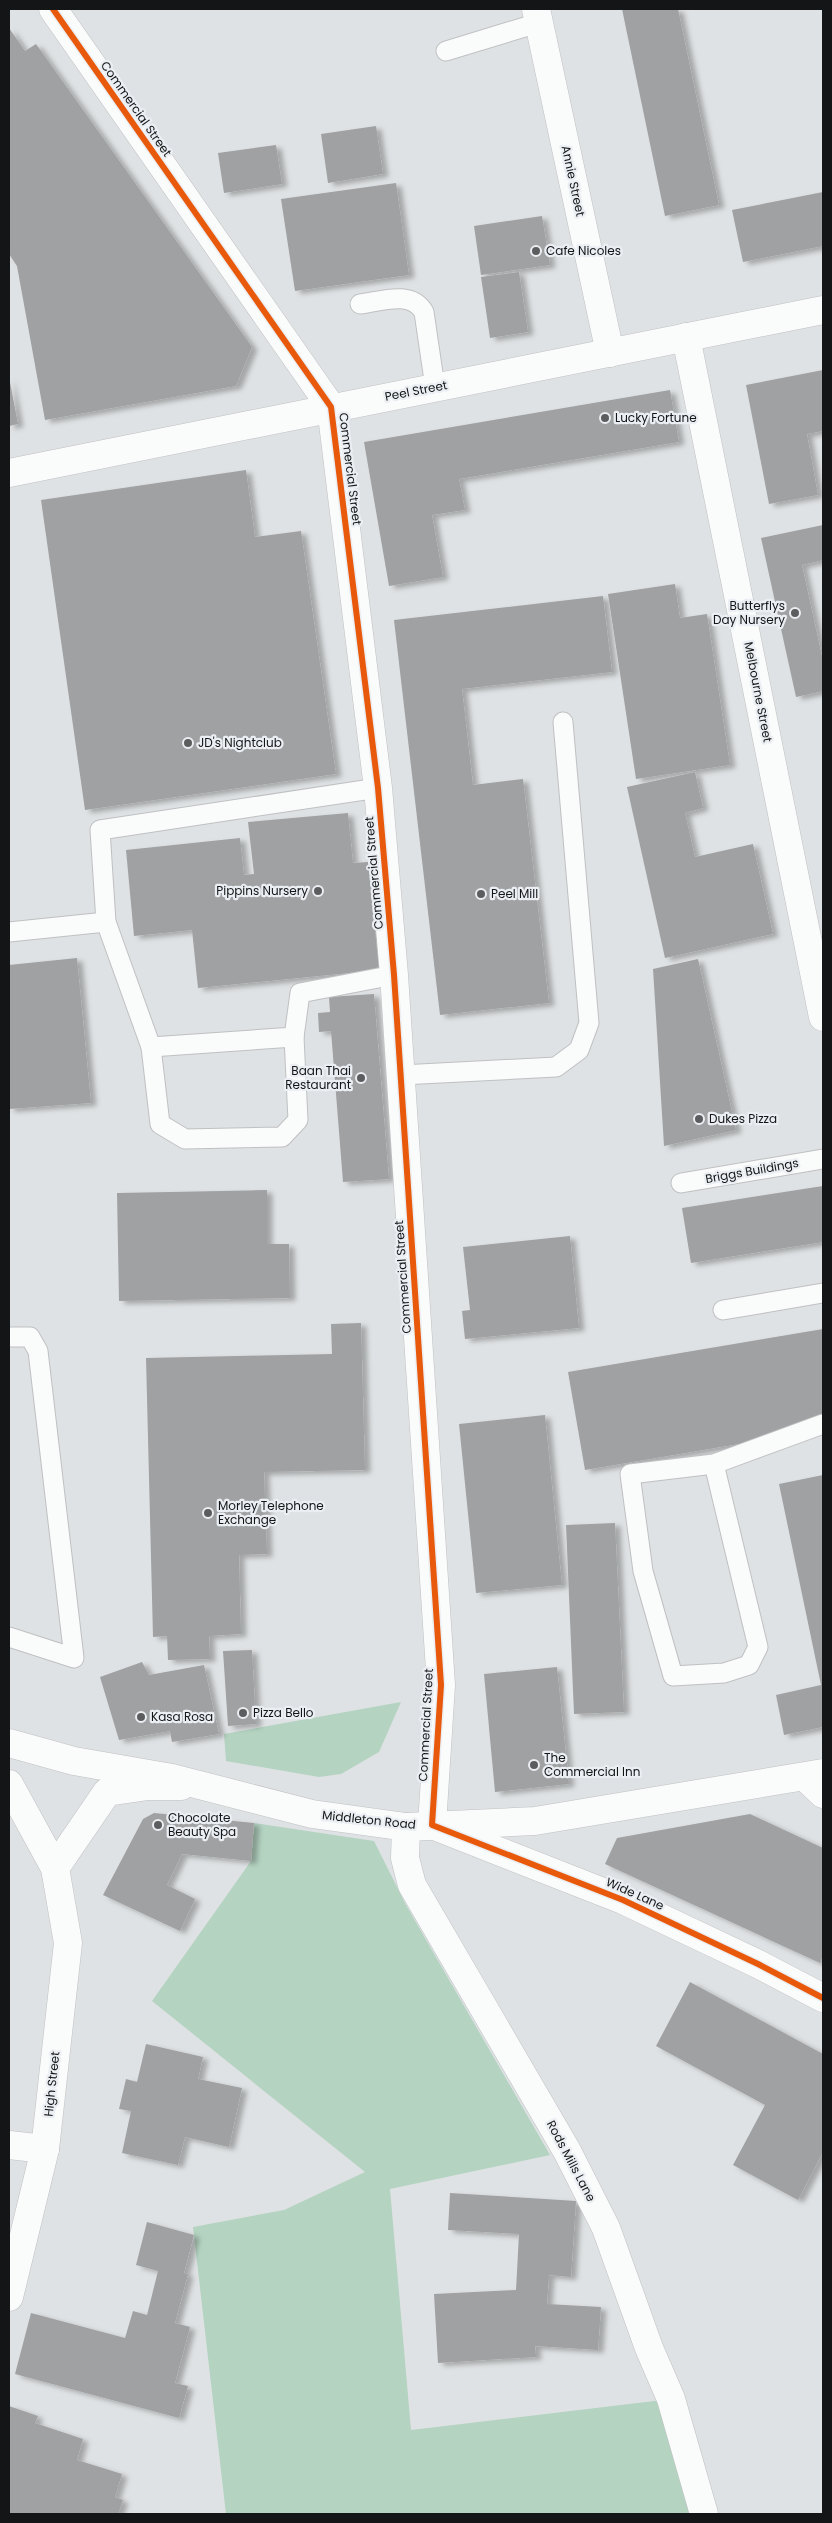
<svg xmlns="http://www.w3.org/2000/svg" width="832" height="2523" font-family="Poppins,sans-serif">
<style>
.green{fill:#b4d3c1}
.building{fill:#a0a1a3;filter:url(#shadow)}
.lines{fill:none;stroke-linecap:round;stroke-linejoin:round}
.service-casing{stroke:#bfc0c2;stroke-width:21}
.minor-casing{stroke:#bfc0c2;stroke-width:29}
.tertiary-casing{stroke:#bfc0c2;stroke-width:29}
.secondary-casing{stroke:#bfc0c2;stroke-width:29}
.service{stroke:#fafbfb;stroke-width:19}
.minor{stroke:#fafbfb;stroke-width:28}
.tertiary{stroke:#fafbfb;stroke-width:28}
.secondary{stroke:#fafbfb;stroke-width:28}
.cycleway-casing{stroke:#ebeff3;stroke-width:9}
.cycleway{stroke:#e8590c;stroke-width:6}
.poi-dot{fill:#5b5d5e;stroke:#ebeff3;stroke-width:2}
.labels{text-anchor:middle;stroke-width:4.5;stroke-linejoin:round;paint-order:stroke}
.street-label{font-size:12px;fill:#141516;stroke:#ebeff3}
.poi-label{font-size:12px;fill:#141516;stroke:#ebeff3;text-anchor:start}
</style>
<defs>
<filter id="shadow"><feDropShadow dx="5.5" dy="3" stdDeviation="2.5" flood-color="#0004"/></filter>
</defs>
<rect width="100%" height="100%" fill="#dfe2e4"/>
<g class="green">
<path d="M401 1702 379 1752 341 1774 319 1777 226 1761 224 1734Z"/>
<path d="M254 1823 374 1841 406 1905 550 2155 390 2189 411 2430 671 2399 704 2514H226L193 2227 284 2210 365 2172 152 2001 251 1861Z"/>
</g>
<g class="building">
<path d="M622 9H678L719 205 665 216Z"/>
<path d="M9 28 25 51 36 44 252 347 236 386 45 420 17 266 9 254Z"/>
<path d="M376 126 383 174 328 183 321 134Z"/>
<path d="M276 145 282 184 224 193 218 153Z"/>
<path d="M396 183 409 275 295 291 281 199Z"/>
<path d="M823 192V246L743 262 732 210Z"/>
<path d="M542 216 550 265 481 275 474 226Z"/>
<path d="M519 272 528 332 490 338 481 277Z"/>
<path d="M823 370V431L807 434 818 495 769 504 746 385Z"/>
<path d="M9 377 18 424 9 426Z"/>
<path d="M670 390 679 442 459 479 465 510 432 515 443 577 389 586 364 442Z"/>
<path d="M246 470 255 537 301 531 336 774 85 810 41 500Z"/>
<path d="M823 525V560L802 565 823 661V691L796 697 761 538Z"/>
<path d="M675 584 680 618 707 614 730 765 636 779 608 594Z"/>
<path d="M603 596 612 672 462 689 473 785 523 779 549 1003 440 1015 394 620Z"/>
<path d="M695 772 703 808 685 813 695 857 753 844 773 934 665 958 627 787Z"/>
<path d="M348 813 353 863 368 862 379 970 198 988 192 930 134 936 126 850 240 838 244 875 254 874 248 822Z"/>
<path d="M77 958 91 1103 9 1109V965Z"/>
<path d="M698 959 736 1130 664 1146 653 969Z"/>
<path d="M374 994 389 1179 343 1182 331 1031 319 1032 318 1013 330 1012 329 997Z"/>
<path d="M823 1186V1242L691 1263 682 1208Z"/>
<path d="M267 1190V1244H289L290 1298 119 1301 117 1193Z"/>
<path d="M570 1236 579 1328 465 1339 462 1311 470 1310 463 1247Z"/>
<path d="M361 1323 365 1470 264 1472 267 1554 239 1555 241 1634 209 1636 210 1659 168 1660 167 1636 153 1637 146 1358 332 1354 331 1324Z"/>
<path d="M823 1329V1416L785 1436 585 1470 568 1372Z"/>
<path d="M545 1415 562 1585 476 1593 459 1424Z"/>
<path d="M823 1475V1727L784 1735 776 1695 821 1685 779 1484Z"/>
<path d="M615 1523 624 1712 574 1714 566 1525Z"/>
<path d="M252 1650 256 1724 228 1726 223 1651Z"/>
<path d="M142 1662 149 1675 204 1665 219 1734 172 1742 170 1731 119 1740 100 1677Z"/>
<path d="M557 1667 569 1784 495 1792 484 1674Z"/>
<path d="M154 1813 254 1823 251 1861 182 1854 167 1885 195 1899 180 1931 103 1895 143 1819Z"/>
<path d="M750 1814 823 1848V1956L820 1963 605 1864 617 1838Z"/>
<path d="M690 1982 823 2054V2152L798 2200 733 2165 765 2105 656 2046Z"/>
<path d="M146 2044 203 2057 198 2079 242 2088 229 2147 185 2137 178 2165 122 2153 131 2111 119 2109 126 2079 137 2082Z"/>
<path d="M450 2193 576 2201 571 2277 549 2275 547 2304 601 2307 598 2350 535 2346 536 2357 438 2363 434 2294 516 2290 519 2234 448 2230Z"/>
<path d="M147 2222 194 2235 184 2273 188 2274 175 2323 190 2327 175 2383 188 2386 179 2418 15 2374 31 2313 125 2338 133 2311 147 2315 158 2271 136 2265Z"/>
<path d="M9 2406 38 2416 35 2423 83 2439 77 2460 122 2474 115 2497 123 2500 118 2514H9Z"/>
</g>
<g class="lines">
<defs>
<g id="service">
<path d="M446 51 538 23"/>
<path d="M360 304C382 301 411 290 424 312L435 387"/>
<path d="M378 788 100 830 106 922 151 1047 294 1037 300 993 394 975"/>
<path d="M9 932 106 922"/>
<path d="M151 1047 160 1124 185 1139 282 1137 298 1120 294 1037"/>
<path d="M401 1075 556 1067 579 1050 589 1023 563 722"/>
<path d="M681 1183 823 1159"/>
<path d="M723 1310 823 1293"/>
<path d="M9 1337H30L38 1351 74 1658 9 1637"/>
<path d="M714 1464 758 1647 749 1665 724 1673 673 1676 643 1571 630 1474 714 1464 823 1424"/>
</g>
<g id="minor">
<path d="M53 9 331 407 378 788 394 975 441 1685 432 1825 623 1900 758 1964 823 1998"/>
<path d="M536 9 610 353"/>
<path d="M686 337 823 1017"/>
<path d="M9 473 823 310"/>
<path d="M805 1777 823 1794"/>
<path d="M406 1827 405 1858 412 1885 567 2151 606 2228 649 2348 671 2399 704 2514"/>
<path d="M9 2145 45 2149"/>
</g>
<g id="tertiary">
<path d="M9 1784 55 1868 68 1943 45 2149 9 2297"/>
<path d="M55 1868 107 1792 148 1786H181"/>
</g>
<path id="secondary" d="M9 1743 74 1761 172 1778 312 1814 406 1827 535 1821 823 1773"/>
</defs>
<use href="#service" class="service-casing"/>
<use href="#minor" class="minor-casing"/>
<use href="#tertiary" class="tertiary-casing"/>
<use href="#secondary" class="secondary-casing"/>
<use href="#service" class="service"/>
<use href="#minor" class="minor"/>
<use href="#tertiary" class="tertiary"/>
<use href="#secondary" class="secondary"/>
<defs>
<path id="cycleway" d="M53 9 331 407 378 788 394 975 441 1685 432 1825 623 1900 758 1964 823 1998"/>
</defs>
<use href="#cycleway" class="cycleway-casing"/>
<use href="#cycleway" class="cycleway"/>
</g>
<g class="poi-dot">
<circle cx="536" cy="251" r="5"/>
<circle cx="605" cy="418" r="5"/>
<circle cx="795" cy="613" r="5"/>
<circle cx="188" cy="743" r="5"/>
<circle cx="318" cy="891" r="5"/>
<circle cx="481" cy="894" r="5"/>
<circle cx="361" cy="1078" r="5"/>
<circle cx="699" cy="1119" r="5"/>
<circle cx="208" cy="1513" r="5"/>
<circle cx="243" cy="1713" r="5"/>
<circle cx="141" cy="1717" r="5"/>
<circle cx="534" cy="1765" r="5"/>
<circle cx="158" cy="1825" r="5"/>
</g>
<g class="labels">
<g class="street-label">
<text transform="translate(136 109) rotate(55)" y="4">Commercial Street</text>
<text transform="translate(573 181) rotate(78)" y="4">Annie Street</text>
<text transform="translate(416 391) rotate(-11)" y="4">Peel Street</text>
<text transform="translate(350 469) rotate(83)" y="4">Commercial Street</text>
<text transform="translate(758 692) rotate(79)" y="4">Melbourne Street</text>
<text transform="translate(374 873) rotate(-95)" y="4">Commercial Street</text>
<text transform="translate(752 1171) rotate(-10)" y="4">Briggs Buildings</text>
<text transform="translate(403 1277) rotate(-94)" y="4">Commercial Street</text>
<text transform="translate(426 1725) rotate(-87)" y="4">Commercial Street</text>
<text transform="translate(369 1820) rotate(6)" y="4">Middleton Road</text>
<text transform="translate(635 1894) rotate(24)" y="4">Wide Lane</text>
<text transform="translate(52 2084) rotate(-84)" y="4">High Street</text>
<text transform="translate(571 2161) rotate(62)" y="4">Rods Mills Lane</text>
</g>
<g class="poi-label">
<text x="546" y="255">Cafe Nicoles</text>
<text x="615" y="422">Lucky Fortune</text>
<text x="785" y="610" text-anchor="end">Butterflys<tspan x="785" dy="14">Day Nursery</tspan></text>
<text x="198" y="747">JD's Nightclub</text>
<text x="308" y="895" text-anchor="end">Pippins Nursery</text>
<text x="491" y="898">Peel Mill</text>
<text x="351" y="1075" text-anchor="end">Baan Thai<tspan x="351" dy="14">Restaurant</tspan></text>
<text x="709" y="1123">Dukes Pizza</text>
<text x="218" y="1510">Morley Telephone<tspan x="218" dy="14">Exchange</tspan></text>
<text x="253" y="1717">Pizza Bello</text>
<text x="151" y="1721">Kasa Rosa</text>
<text x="544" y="1762">The<tspan x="544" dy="14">Commercial Inn</tspan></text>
<text x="168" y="1822">Chocolate<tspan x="168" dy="14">Beauty Spa</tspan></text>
</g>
</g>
<rect width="832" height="2523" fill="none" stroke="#141516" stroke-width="20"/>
</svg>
